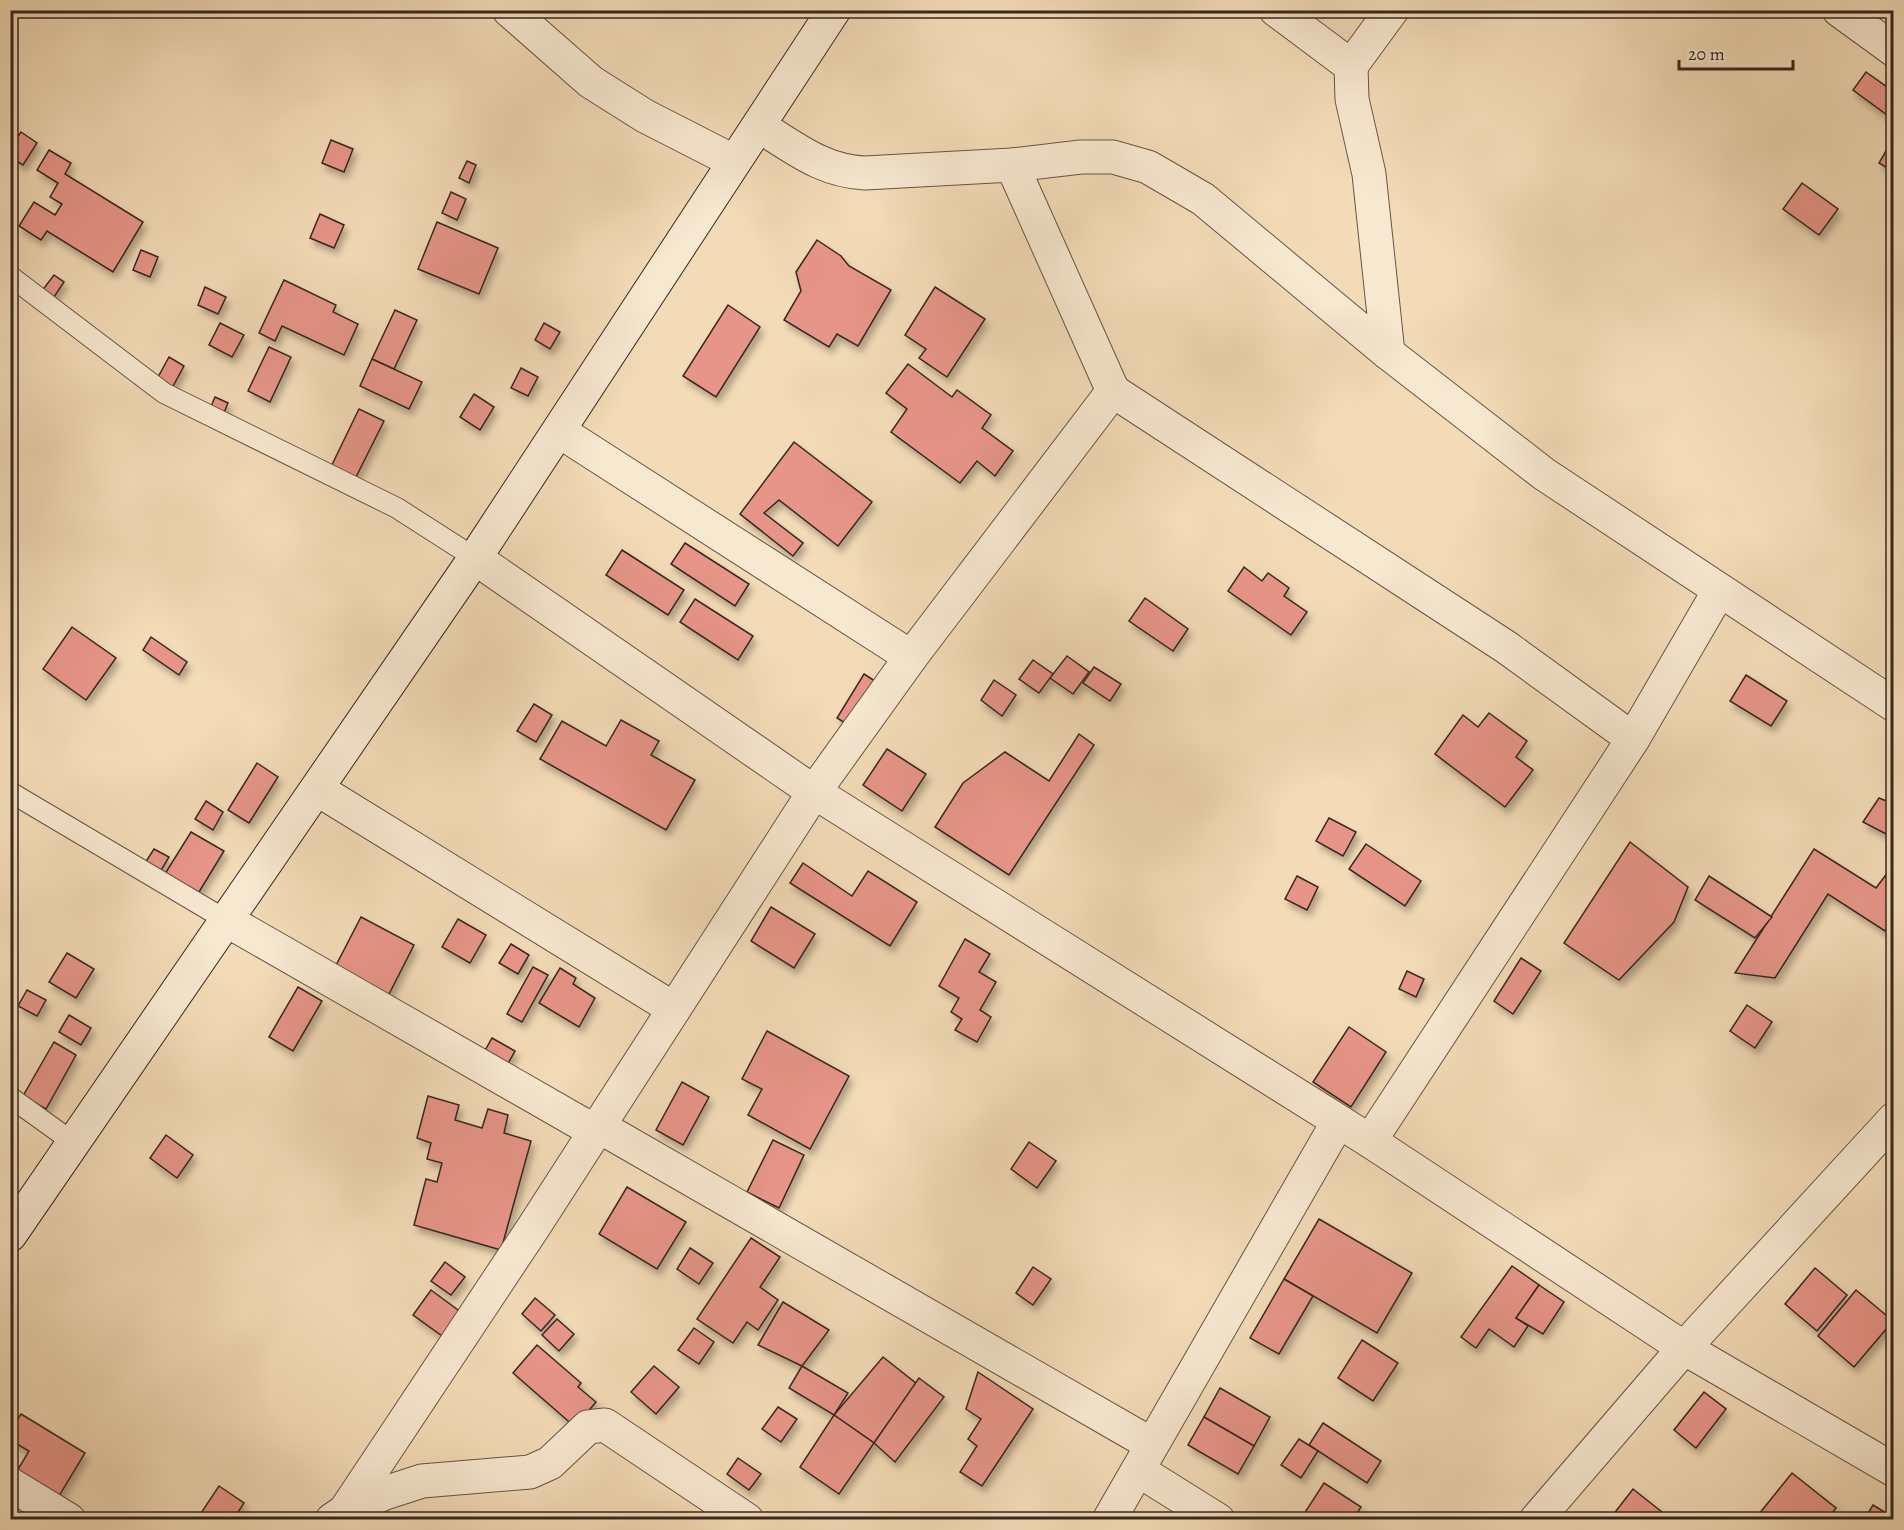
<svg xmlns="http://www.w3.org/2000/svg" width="1904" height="1530" font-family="Alegreya,serif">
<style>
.building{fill:#e79588;stroke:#372720;stroke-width:1.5;filter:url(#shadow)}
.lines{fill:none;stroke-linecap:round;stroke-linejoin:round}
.lane-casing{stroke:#665446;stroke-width:22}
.street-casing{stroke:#665446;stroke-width:35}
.secondary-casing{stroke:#372720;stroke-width:35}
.lane{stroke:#f7e8d0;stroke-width:20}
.street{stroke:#f7e8d0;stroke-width:33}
.secondary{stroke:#f7e8d0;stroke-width:33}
</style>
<defs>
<filter id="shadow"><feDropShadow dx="3.5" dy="6" stdDeviation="3" flood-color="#0004"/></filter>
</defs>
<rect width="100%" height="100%" fill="#f3dbb7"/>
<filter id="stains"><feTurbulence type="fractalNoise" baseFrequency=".00333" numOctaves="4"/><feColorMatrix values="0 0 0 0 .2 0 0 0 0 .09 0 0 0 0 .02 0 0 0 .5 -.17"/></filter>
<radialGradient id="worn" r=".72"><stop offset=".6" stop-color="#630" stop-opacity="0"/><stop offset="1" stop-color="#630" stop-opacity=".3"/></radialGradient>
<g class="building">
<path d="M1866 72 1894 92V120L1853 90Z"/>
<path d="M21 132 37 143 23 165 10 157V148Z"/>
<path d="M1893 139 1894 169 1892 171 1879 163Z"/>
<path d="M331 140 353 149 344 172 322 163Z"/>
<path d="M49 150 71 163 65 174 143 222 113 272 47 231 41 240 19 226 34 202 55 215 62 204 50 197 58 183 37 170Z"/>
<path d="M467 161 476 165 469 183 459 178Z"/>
<path d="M1802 183 1838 209 1819 235 1783 209Z"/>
<path d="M451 192 466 199 457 220 442 213Z"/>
<path d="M320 214 344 225 334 248 310 238Z"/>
<path d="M437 222 498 248 479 294 418 269Z"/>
<path d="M817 240 841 256 849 266 891 290 858 346 837 334 829 347 784 320 801 291 796 272Z"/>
<path d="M141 250 158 257 150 277 133 270Z"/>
<path d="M54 275 64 282 52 300 41 292Z"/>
<path d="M284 280 336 305 333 312 358 324 344 355 282 326 275 341 259 333Z"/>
<path d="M205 287 226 297 218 314 198 305Z"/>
<path d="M935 287 985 319 947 377 919 358 926 349 905 335Z"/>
<path d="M728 305 760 327 716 397 683 376Z"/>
<path d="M395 310 417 320 394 369 372 359Z"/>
<path d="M220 323 244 335 232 357 209 345Z"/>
<path d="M544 323 560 332 550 349 535 340Z"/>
<path d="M269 347 291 357 270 402 248 391Z"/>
<path d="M169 357 184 366 172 388 157 379Z"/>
<path d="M372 359 422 382 409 409 360 386Z"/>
<path d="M908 364 952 397 957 390 991 415 982 428 1013 451 995 476 977 461 960 483 891 432 907 409 886 393Z"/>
<path d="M521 368 538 377 528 396 511 388Z"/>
<path d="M474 394 494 407 480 430 460 417Z"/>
<path d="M215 397 228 403 223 415 210 409Z"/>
<path d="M359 409 384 421 353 483 329 471Z"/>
<path d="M794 442 872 502 838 546 779 500 764 513 803 543 793 556 740 514Z"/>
<path d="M685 543 749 584 735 606 671 564Z"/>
<path d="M622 550 684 590 668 615 606 575Z"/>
<path d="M1244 567 1262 581 1268 573 1289 588 1284 596 1307 612 1291 635 1228 591Z"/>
<path d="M1145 598 1188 629 1173 651 1129 621Z"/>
<path d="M695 599 753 636 738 660 680 622Z"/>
<path d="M72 627 116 658 86 700 43 669Z"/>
<path d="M151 637 187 662 179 675 143 650Z"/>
<path d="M1067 656 1089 672 1073 694 1050 678Z"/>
<path d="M1033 660 1053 674 1039 693 1019 679Z"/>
<path d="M1094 667 1121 684 1110 701 1083 683Z"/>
<path d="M864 674 881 685 853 728 837 718Z"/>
<path d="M1746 675 1787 701 1771 726 1730 701Z"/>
<path d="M994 680 1016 695 1002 716 981 700Z"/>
<path d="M534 704 552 715 536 742 517 731Z"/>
<path d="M1489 713 1527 741 1516 757 1533 770 1505 807 1435 754 1463 715 1478 727Z"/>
<path d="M621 720 659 741 651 755 695 780 666 830 540 759 562 721 606 746Z"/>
<path d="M1079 734 1094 745 1009 875 935 827 963 783 1005 752 1049 781Z"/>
<path d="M887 749 926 774 902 811 863 785Z"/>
<path d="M257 763 278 777 249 823 228 810Z"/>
<path d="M1879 798 1894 804 1892 837 1863 822Z"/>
<path d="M206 801 223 812 213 830 195 819Z"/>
<path d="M1329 818 1356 832 1343 856 1316 841Z"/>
<path d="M191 832 224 851 196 897 163 877Z"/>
<path d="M1630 842 1688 887 1674 922 1619 980 1564 943Z"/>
<path d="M1366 844 1421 881 1405 906 1349 869Z"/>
<path d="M154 849 169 857 160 872 145 863Z"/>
<path d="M1814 849 1876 888 1894 864V918L1885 931 1828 894 1775 978 1735 973Z"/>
<path d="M803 863 852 896 868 871 917 902 890 946 790 883Z"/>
<path d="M1297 876 1318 887 1307 910 1285 899Z"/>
<path d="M1709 876 1772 917 1755 938 1695 900Z"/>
<path d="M771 907 815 934 794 968 751 941Z"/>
<path d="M361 917 414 945 385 1002 331 975Z"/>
<path d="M458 919 486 935 470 963 442 947Z"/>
<path d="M965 939 990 954 979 972 996 982 980 1010 991 1017 977 1042 955 1030 962 1019 951 1012 959 998 939 986Z"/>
<path d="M511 944 529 955 518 974 499 963Z"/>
<path d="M67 953 94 969 76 998 49 982Z"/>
<path d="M1521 958 1541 971 1513 1014 1494 1001Z"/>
<path d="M533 967 548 975 522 1022 507 1014Z"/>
<path d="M560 968 576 978 573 984 595 998 579 1027 539 1003Z"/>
<path d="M1407 971 1424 979 1416 997 1399 989Z"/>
<path d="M298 987 322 1001 293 1051 269 1037Z"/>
<path d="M27 990 46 1000 37 1016 18 1006Z"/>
<path d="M1747 1005 1772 1022 1755 1048 1730 1031Z"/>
<path d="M69 1015 91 1028 81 1045 59 1032Z"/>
<path d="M1349 1027 1386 1052 1351 1107 1313 1082Z"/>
<path d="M767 1031 849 1076 810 1149 748 1115 762 1089 742 1079Z"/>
<path d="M492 1038 515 1051 501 1076 478 1063Z"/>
<path d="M54 1042 76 1055 46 1109 23 1096Z"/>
<path d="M682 1082 709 1097 683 1145 656 1130Z"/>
<path d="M428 1096 459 1105 455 1120 482 1128 488 1109 508 1115 504 1133 531 1141 501 1250 414 1225 426 1179 437 1182 442 1163 427 1159 431 1143 417 1138Z"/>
<path d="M166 1135 193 1155 177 1178 150 1158Z"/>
<path d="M773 1140 804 1155 779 1208 747 1192Z"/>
<path d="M1029 1142 1056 1161 1037 1188 1011 1169Z"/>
<path d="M627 1187 686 1222 657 1269 599 1234Z"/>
<path d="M1319 1219 1412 1273 1377 1333 1284 1279Z"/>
<path d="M751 1238 780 1257 760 1287 778 1300 758 1330 747 1322 733 1343 697 1319Z"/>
<path d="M690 1248 713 1263 699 1284 677 1269Z"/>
<path d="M445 1262 465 1277 451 1295 431 1281Z"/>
<path d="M1512 1266 1539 1285 1516 1318 1528 1326 1514 1347 1489 1329 1476 1348 1461 1337Z"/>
<path d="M1033 1267 1051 1279 1033 1305 1016 1293Z"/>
<path d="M1815 1268 1847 1295 1817 1331 1785 1304Z"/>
<path d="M1284 1279 1313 1296 1279 1354 1250 1338Z"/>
<path d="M1539 1285 1564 1302 1543 1334 1516 1318Z"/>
<path d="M431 1290 462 1313 445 1338 413 1315Z"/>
<path d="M1856 1290 1893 1321 1854 1367 1818 1336Z"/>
<path d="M535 1298 555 1315 541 1331 522 1314Z"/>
<path d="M783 1302 829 1330 802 1366 758 1345Z"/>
<path d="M557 1319 574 1334 559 1351 542 1335Z"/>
<path d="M694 1328 714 1342 699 1364 678 1350Z"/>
<path d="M1362 1340 1398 1363 1373 1401 1338 1378Z"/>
<path d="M537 1345 581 1383 578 1387 596 1402 575 1427 513 1373Z"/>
<path d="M883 1357 917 1384 874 1443 834 1415Z"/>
<path d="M654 1366 679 1387 656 1414 631 1392Z"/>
<path d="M802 1366 848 1393 834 1415 789 1388Z"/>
<path d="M978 1372 1033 1409 982 1486 960 1472 977 1446 968 1439 981 1419 966 1409Z"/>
<path d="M919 1378 944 1397 895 1462 874 1443Z"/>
<path d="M1220 1388 1270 1417 1254 1446 1204 1417Z"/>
<path d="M1704 1392 1726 1409 1696 1448 1674 1430Z"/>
<path d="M778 1407 797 1419 781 1442 762 1429Z"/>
<path d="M21 1414 85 1453 59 1496 17 1471 29 1451 10 1440V1431Z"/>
<path d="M834 1415 874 1443 839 1494 800 1467Z"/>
<path d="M1204 1417 1254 1446 1238 1474 1188 1445Z"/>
<path d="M1323 1423 1381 1461 1367 1483 1309 1445Z"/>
<path d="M1299 1439 1318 1451 1301 1478 1281 1465Z"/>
<path d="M738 1458 761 1474 749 1490 727 1474Z"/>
<path d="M1792 1473 1836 1508 1827 1520H1766L1759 1514Z"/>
<path d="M1324 1483 1361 1507 1353 1520H1300Z"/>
<path d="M219 1486 244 1503 233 1520H210L201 1513Z"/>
<path d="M1633 1489 1672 1520H1609Z"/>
<path d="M1873 1505 1894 1518V1520H1864Z"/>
<path d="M260 1513 270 1520H256Z"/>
</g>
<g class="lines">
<defs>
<g id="lane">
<path d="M10 276 164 393 397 508 475 558"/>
<path d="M10 792 226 920"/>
<path d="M10 1097 74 1143"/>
</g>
<g id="street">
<path d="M509 10 591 82 645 116 733 161"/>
<path d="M1276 10 1351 66 1352 99 1369 174 1388 353"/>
<path d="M1839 10 1894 50"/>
<path d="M1351 66 1392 10"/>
<path d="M759 126C795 148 822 171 865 173L1012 165 1081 157H1113L1148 167 1203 199 1388 353 1544 474 1894 705"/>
<path d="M1113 391 1506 647 1633 739"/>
<path d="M559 431 911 657"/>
<path d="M475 558 814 792 1370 1141 1684 1348 1894 1470"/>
<path d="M317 789 674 1009"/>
<path d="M226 920 582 1124 607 1131 1151 1444"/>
<path d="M1370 1141 1633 739 1719 591"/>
<path d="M1138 1470 1218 1520"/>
<path d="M10 1484 69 1520"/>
<path d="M345 1511 385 1493 422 1481 530 1472 550 1463 588 1427 605 1425 747 1520"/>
<path d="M332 1520 345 1511 533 1228 814 792 911 657 1113 391 1012 165"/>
<path d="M1109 1520 1338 1122"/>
<path d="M1536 1520 1684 1348 1894 1119"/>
</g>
<path id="secondary" d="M10 1235 475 558 834 10"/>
</defs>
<use href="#lane" class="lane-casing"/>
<use href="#street" class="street-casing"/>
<use href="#secondary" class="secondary-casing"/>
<use href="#lane" class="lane"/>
<use href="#street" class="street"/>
<use href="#secondary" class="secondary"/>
</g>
<rect width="1904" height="1530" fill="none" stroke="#f3dbb7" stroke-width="36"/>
<rect x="12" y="12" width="1880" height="1506" fill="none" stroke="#372720" stroke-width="3"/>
<rect x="18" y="18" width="1868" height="1494" fill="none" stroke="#372720" stroke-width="1.5"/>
<path d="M1679 60v9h114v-9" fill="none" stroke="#372720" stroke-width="3"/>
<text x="1688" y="60" font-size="18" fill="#372720" stroke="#f7e8d0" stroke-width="4.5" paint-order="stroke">20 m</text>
<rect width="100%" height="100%" filter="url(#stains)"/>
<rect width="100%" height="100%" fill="url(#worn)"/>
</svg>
